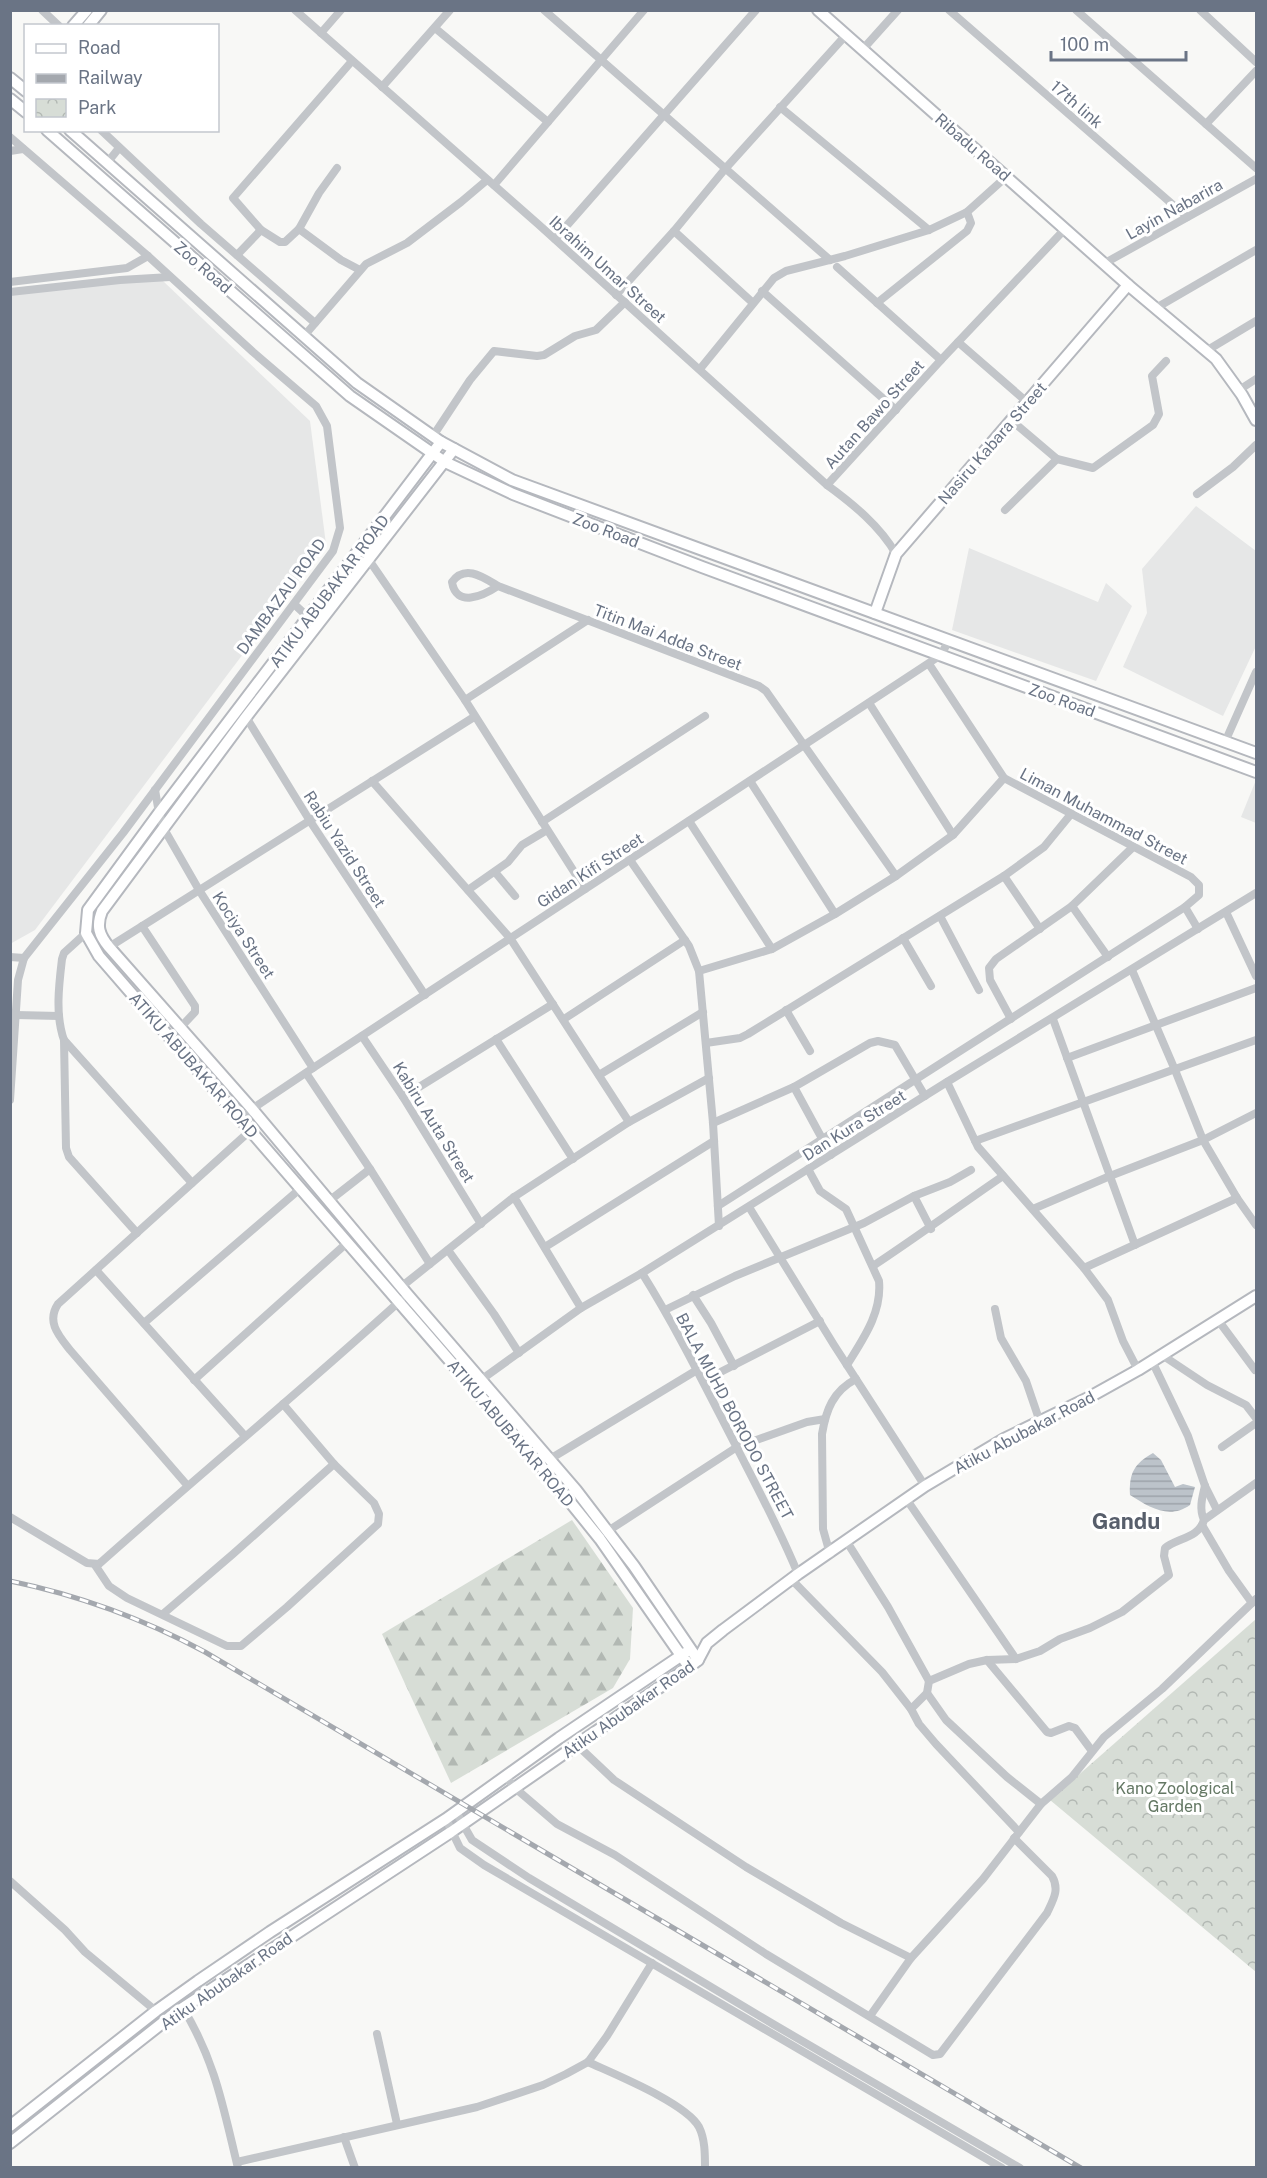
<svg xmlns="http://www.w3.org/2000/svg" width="1267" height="2178" font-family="'Public Sans',sans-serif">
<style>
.built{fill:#e6e7e7}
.forest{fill:url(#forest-firs)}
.park{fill:url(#park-crowns)}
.water{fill:url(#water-rules)}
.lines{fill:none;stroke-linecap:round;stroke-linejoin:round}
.secondary-casing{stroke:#b5b8be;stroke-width:14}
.street{stroke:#c2c5c9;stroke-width:8}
.secondary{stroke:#fff;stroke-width:10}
.rail-casing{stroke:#a4a8ae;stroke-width:5}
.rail{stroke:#fff;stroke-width:3;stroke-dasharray:9;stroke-linecap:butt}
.labels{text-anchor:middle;stroke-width:6;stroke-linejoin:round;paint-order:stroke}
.street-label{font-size:16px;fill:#6a7485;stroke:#fff}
.park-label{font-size:16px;fill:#647864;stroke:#fff}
.district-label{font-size:22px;font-weight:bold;fill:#575e6b;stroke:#fff}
</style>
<defs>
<pattern id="forest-firs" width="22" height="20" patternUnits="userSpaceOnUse" patternTransform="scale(1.5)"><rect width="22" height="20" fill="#d7ddd6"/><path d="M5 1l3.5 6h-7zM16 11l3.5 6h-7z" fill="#b2b8b3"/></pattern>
<pattern id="park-crowns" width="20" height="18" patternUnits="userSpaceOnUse" patternTransform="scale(1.5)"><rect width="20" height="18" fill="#d7ddd6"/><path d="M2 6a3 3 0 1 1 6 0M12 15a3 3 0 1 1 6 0" fill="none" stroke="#b2b8b3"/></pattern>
<pattern id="water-rules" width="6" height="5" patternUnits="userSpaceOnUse" patternTransform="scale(1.5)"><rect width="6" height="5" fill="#bcc3ca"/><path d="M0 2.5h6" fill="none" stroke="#9da3aa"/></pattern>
</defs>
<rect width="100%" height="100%" fill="#f8f8f6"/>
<g class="built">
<path d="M140 279 163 281 310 421 326 544 35 930 10 944V295Z"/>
<path d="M1196 506 1256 551V646L1223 716 1123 667 1147 613 1142 569Z"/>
<path d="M969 548 1098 602 1106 583 1132 606 1096 681 952 630Z"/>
<path d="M1256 780V823L1241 817Z"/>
</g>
<path class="forest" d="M572 1520 633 1608 630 1659 613 1688 451 1783 382 1634Z"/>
<path class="park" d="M1256 1619V1972L1050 1800Z"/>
<path class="water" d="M1153 1453 1161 1460 1175 1487 1183 1484 1195 1487 1190 1505C1169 1520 1149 1507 1130 1495 1129 1473 1134 1464 1153 1453Z"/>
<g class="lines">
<defs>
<g id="secondary">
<path d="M818 10 1128 285 1216 359 1242 395 1256 420"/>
<path d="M73 26 87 10"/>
<path d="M88 26 101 10"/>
<path d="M10 78 26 91"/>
<path d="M10 99 26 112"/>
<path d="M47 130 350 396 445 462 513 494 702 567 1256 772"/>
<path d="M70 130 357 383 441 442 512 480 1256 753"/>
<path d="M441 442 159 813 88 910 86 933 99 956 541 1466 600 1539 689 1667"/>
<path d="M454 449 246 717 102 911C96 926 99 935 109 947L252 1109 407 1294 576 1490 634 1566 698 1660"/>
<path d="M875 613 896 554 1128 285"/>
<path d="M10 2126 156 2011 198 1981 270 1932 446 1819 559 1738 685 1653"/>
<path d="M10 2143 175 2013 451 1832 689 1667 698 1660 707 1643 723 1630 798 1574 925 1486 1004 1439 1086 1399 1138 1370 1256 1296"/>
</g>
</defs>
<use href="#secondary" class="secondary-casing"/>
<g class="street">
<path d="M42 10 59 26"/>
<path d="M295 10 538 224 827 485C853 504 880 526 896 554"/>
<path d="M544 10 830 260"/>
<path d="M949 10 1187 217"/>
<path d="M1076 10 1256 168"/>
<path d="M1200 10 1256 62"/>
<path d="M435 28 548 122"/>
<path d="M321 33 341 10"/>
<path d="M863 49 898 10"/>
<path d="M382 87 450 10"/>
<path d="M780 107 929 230"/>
<path d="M1206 124 1256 71"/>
<path d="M101 130 201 224 315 323"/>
<path d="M10 137 148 256 253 352 316 406 327 426 340 528 333 551 123 833 24 958 18 980 10 1100"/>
<path d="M10 151 23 149"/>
<path d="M107 163 119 148"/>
<path d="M337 168 319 193 299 229 285 242H280L261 230 233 198 352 61"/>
<path d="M494 185 644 10"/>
<path d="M299 229 341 260 360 270"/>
<path d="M674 231 753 303"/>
<path d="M555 239 756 10"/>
<path d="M237 255 261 230"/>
<path d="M1105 263 1256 179"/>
<path d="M837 267 941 360 1065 229"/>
<path d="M10 282 127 268 148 256"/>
<path d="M762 291 896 410"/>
<path d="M10 292 120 280 170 277"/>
<path d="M616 295 674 231 725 169 846 35"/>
<path d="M877 303 967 231 971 223 967 212"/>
<path d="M1156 308 1256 250"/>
<path d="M304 336 366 264 407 243 461 202 487 180"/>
<path d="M958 342 1027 402"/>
<path d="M1206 351 1256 321"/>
<path d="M700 369 774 278 786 271 845 256 929 230 967 212 1006 177"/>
<path d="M1239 390 1256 379"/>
<path d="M1011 420 1057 459 1093 468 1153 425 1159 414 1152 376 1166 361"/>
<path d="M433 436 470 380 494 351 537 356 544 355 575 336 596 330 625 302"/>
<path d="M827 485 941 360"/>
<path d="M1197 494 1233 467 1256 445"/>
<path d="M1005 510 1057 459"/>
<path d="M369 560 465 700 585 889"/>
<path d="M498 586C483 596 456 608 452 582 465 564 483 577 498 586L759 686 766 691 896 876"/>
<path d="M294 604 308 617"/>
<path d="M929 664 1004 778 1191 877 1199 885V895L1185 907 1198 929"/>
<path d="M465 700 588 620"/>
<path d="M869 703 953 835"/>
<path d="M246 717 310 821 425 995"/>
<path d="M1225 742 1256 672"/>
<path d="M372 781 510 938 629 1122"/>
<path d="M750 781 835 914"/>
<path d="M155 790 159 813 164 829 199 890 313 1068"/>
<path d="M689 821 772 949"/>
<path d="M542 822 705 716"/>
<path d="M630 860 689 946 699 971 713 1123 719 1226"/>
<path d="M495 872 515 896"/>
<path d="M1004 876 1040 929"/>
<path d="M468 890 508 862 522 845 547 830"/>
<path d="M1072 906 1108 957"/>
<path d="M1226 912 1256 976"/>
<path d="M940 916 979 990"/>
<path d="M142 926 195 1006V1012L180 1028"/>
<path d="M86 933 64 953 62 959C59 984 55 1015 64 1040L192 1183"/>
<path d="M903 938 931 986"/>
<path d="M109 947 474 717"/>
<path d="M10 957 24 958"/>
<path d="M1132 970 1175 1070 1203 1140 1237 1198 1256 1225"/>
<path d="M699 971 772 949 835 914 896 876 953 835 1004 778"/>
<path d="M786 1010 810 1051"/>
<path d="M16 1015 59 1016"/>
<path d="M564 1019 685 940"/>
<path d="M1011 1019 990 980 989 968 996 959 1072 906 1133 847"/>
<path d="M1053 1019 1135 1245"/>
<path d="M362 1036 403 1097 481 1224"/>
<path d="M496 1039 573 1159"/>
<path d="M64 1040 66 1148 69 1157 137 1233"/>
<path d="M706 1043 740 1038 748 1034 1004 876 1044 847 1071 814"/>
<path d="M1067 1058 1256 988"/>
<path d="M306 1073 370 1169 430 1264"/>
<path d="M599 1075 703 1012"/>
<path d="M947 1082 978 1147 1084 1268 1108 1300 1123 1341 1138 1370"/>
<path d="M794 1087 831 1155"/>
<path d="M403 1097 553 1004"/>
<path d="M242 1119 252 1109 313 1068 941 655 949 640"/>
<path d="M713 1123 794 1087 870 1043 878 1041 895 1045 925 1096"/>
<path d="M975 1141 1256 1040"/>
<path d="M808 1169 820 1191 846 1209 879 1281C882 1313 863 1339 847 1365"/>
<path d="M914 1196 931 1229"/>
<path d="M514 1197 581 1308"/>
<path d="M329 1201 370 1169"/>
<path d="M718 1206 1185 907"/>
<path d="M749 1207 834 1345 925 1486"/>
<path d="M1033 1209 1110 1176 1203 1140 1256 1113"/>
<path d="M545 1247 714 1141"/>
<path d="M448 1250 494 1314 519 1353"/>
<path d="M873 1266C917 1237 959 1206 1003 1176"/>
<path d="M1084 1268 1237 1198"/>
<path d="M96 1270 245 1436"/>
<path d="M642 1273C677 1329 706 1388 736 1446 758 1489 780 1530 798 1574"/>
<path d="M401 1287 514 1197 629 1122 709 1078"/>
<path d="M693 1295 711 1323 734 1366"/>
<path d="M995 1309 1001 1338 1026 1381 1040 1422"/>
<path d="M665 1310 735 1276 864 1223 914 1196 950 1182 971 1170"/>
<path d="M1218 1320 1255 1370"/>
<path d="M144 1323 301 1188"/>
<path d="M1162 1355 1207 1385 1246 1405 1256 1418"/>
<path d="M1152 1361 1188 1436 1205 1486 1217 1510"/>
<path d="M194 1380 348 1242"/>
<path d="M703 1381 820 1321"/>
<path d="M478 1382 581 1308 642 1273 947 1082 1256 893"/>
<path d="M1222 1447 1256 1423"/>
<path d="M550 1459 697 1370"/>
<path d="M187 1485 70 1350C59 1336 46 1322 58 1304L251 1130"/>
<path d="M907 1500 1016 1659"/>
<path d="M10 1517 87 1563 99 1564C199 1475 302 1390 401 1300"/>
<path d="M1204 1520C1199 1509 1202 1498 1205 1486"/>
<path d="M1202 1525 1229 1571 1252 1603"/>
<path d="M608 1531 737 1447 807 1422 825 1419"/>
<path d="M847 1542 888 1607 929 1681"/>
<path d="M830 1554 823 1529 822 1434C826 1410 833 1391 856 1379"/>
<path d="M95 1565 109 1586 127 1598 227 1646H241L287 1607 378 1524 379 1514 374 1503 334 1464 283 1404"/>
<path d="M791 1579 882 1672 911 1709 919 1724 936 1744 1019 1832"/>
<path d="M163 1614 233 1554 334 1464"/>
<path d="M987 1660 1047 1732 1051 1733 1069 1726 1075 1728 1092 1751"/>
<path d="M927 1693 946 1720 1007 1777 1041 1804"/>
<path d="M911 1709 927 1693 929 1681 969 1664 987 1660 1016 1659 1040 1651 1060 1639 1090 1628 1122 1612 1169 1575 1164 1556 1165 1548C1177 1538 1199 1538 1204 1520L1256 1483"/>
<path d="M577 1745 614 1780 746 1867 841 1923 911 1958"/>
<path d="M506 1777 515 1788 557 1824 615 1855 766 1954 933 2055 940 2054 1047 1913C1053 1900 1060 1890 1052 1876L1014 1838"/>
<path d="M456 1812 472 1840 529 1878 773 2024 1020 2168"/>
<path d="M446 1819 460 1848 484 1865 1002 2168"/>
<path d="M10 1881 65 1930 85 1952 156 2011"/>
<path d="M183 2008C216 2063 223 2107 238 2168"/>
<path d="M870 2016 911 1958 983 1879 1041 1804 1072 1777 1104 1737 1162 1689 1256 1599"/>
<path d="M377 2034 397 2124"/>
<path d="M588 2062C614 2074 686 2103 699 2127 705 2139 705 2154 705 2168"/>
<path d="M344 2137 355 2168"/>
<path d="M237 2162 477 2107 543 2085 566 2074 588 2062 607 2036 652 1963"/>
</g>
<use href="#secondary" class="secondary"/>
<defs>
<path id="rail" d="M10 1581C78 1595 144 1619 205 1652L1081 2168"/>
</defs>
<use href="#rail" class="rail-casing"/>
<use href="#rail" class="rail"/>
</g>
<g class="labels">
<g class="street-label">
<text transform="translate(1077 104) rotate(41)" y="6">17th link</text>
<text transform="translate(973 147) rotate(41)" y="6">Ribadu Road</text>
<text transform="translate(1174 209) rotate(-29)" y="6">Layin Nabarira</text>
<text transform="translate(203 267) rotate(41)" y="6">Zoo Road</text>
<text transform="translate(608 269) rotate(42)" y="6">Ibrahim Umar Street</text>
<text transform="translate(874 414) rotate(-48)" y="6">Autan Bawo Street</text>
<text transform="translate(992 443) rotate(-49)" y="6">Nasiru Kabara Street</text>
<text transform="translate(606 530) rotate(21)" y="6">Zoo Road</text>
<text transform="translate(329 591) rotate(-53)" y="6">ATIKU ABUBAKAR ROAD</text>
<text transform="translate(281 596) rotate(-54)" y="6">DAMBAZAU ROAD</text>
<text transform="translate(668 637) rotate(21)" y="6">Titin Mai Adda Street</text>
<text transform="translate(1062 700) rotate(20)" y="6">Zoo Road</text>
<text transform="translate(1104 816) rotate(28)" y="6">Liman Muhammad Street</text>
<text transform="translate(345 849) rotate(57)" y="6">Rabiu Yazid Street</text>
<text transform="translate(590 870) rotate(-33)" y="6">Gidan Kifi Street</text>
<text transform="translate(244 935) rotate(57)" y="6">Kociya Street</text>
<text transform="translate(194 1065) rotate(49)" y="6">ATIKU ABUBAKAR ROAD</text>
<text transform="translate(434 1122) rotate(58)" y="6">Kabiru Auta Street</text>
<text transform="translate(854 1125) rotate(-32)" y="6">Dan Kura Street</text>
<text transform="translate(735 1416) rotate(62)" y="6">BALA MUHD BORODO STREET</text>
<text transform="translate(1024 1432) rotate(-28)" y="6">Atiku Abubakar Road</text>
<text transform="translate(511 1433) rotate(50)" y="6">ATIKU ABUBAKAR ROAD</text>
<text transform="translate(628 1709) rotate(-35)" y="6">Atiku Abubakar Road</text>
<text transform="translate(226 1981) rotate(-35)" y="6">Atiku Abubakar Road</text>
</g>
<g class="park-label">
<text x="1175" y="1794">Kano Zoological<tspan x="1175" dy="18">Garden</tspan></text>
</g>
<g class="district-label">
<text x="1126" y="1529">Gandu</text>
</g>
</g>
<rect width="1267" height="2178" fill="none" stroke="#6a7485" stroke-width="24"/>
<rect x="24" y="24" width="195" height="108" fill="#ffffff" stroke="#c3c7ce" stroke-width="1.5"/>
<rect x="36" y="44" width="30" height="9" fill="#ffffff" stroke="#c3c7ce" stroke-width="1.5"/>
<text x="78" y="54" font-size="18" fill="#6a7485">Road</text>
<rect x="36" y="74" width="30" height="9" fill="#a4a8ae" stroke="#c3c7ce" stroke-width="1.5"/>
<text x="78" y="84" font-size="18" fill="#6a7485">Railway</text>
<rect x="36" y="99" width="30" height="18" fill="url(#park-crowns)" stroke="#c3c7ce" stroke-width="1.5"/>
<text x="78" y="114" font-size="18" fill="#6a7485">Park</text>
<path d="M1051 51v9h135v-9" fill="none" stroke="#6a7485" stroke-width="3"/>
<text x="1060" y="51" font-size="18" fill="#6a7485" stroke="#ffffff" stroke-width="4.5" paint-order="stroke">100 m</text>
</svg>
